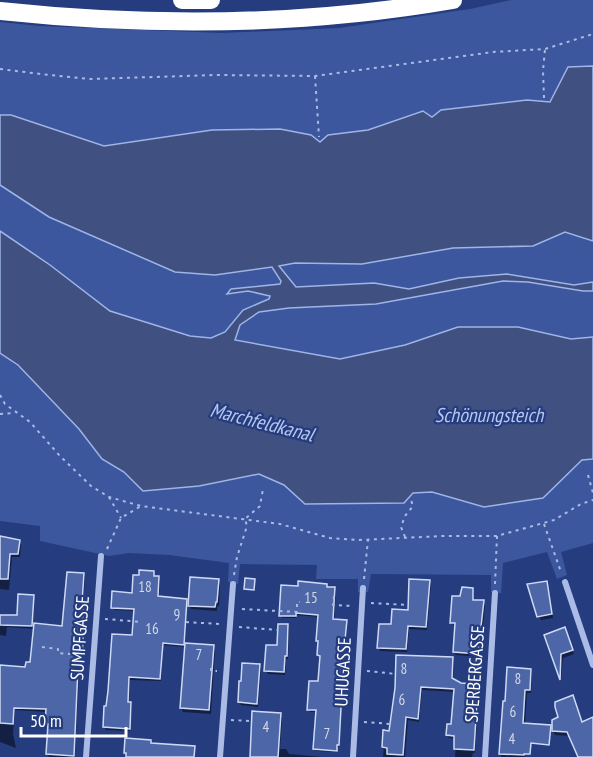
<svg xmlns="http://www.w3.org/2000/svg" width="593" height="757" font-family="'PT Sans Narrow',sans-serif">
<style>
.green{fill:#3c579e}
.water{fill:#3f5081;stroke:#9fb4e7;stroke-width:1.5}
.shadow{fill:#0007}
.building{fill:#4d66a7;stroke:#ced9f5;stroke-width:1.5}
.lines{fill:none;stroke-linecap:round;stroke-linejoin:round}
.path{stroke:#aabbe6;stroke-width:2;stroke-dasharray:3 4.5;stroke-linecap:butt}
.minor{stroke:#aabbe6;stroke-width:6}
.motorway{stroke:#fff;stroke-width:18}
.labels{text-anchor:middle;stroke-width:4.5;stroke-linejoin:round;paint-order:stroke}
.number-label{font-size:15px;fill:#d2d9e9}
.street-label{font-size:18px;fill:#fff;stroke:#253d7f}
.water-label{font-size:20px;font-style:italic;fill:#b6c6ee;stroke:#253d7f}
</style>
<rect width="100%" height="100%" fill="#253d7f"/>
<g class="green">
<path d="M511 0H593V66L568 67 550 102 527 100 441 110 432 117 423 111 368 130 328 135 320 143 212 130 104 146 11 115H0V22L39 26 222 33 339 28 470 9Z"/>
<path d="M0 185 49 217 79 228 215 275 273 266 281 281 280 284 231 289 248 291 271 295 269 299 243 310 225 332 211 338 190 336 110 311 50 265 0 231Z"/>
<path d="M565 232 593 241V282L574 285 507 274 459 278 408 289 374 283 295 287 278 266 295 263 362 264 453 248 533 246Z"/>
<path d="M503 281 527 282 583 291H593V337L571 339 518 327H458L405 345 340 359 234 340 240 325 259 312 289 308 376 304Z"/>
<path d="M0 353 18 365 79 429 102 459 124 472 143 491 199 486 259 474 284 485 305 504 404 503 413 493 432 492 455 498H543L583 460 593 459V543L561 552 567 575 557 579 547 552 503 563 501 593 491 592V575L371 574 368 592H358V579H316L317 565 240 564 238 584 228 582 229 563 169 555 129 553 109 556 40 541V526L0 521Z"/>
</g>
<path class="water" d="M593 66V241L565 232 533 246 453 248 362 264 295 263 279 266 296 287 374 283 409 289 459 278 507 274 574 285 593 282V291H583L528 282 503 281 376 304 289 308 259 312 240 325 235 340 340 359 405 345 458 327H518L571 339 593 337V459L582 460 543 498 484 507 432 492 413 493 404 503 305 504 284 485 259 474 199 486 143 491 124 472 102 459 79 429 18 365 0 353V231L50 265 110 311 190 336 211 338 225 332 243 310 269 299 270 296 248 291 227 294 231 289 280 284 281 281 272 267 215 275 175 272 49 217 0 185V115H11L104 146 212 130 280 129 311 135 320 142 328 135 368 130 423 111 432 117 441 110 527 100 550 102 568 67Z"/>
<g class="shadow">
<path d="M0 537 19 541 21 545 20 557H12L9 590 0 589Z"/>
<path d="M153 572 155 578H158L160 581 159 598 186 600 187 603 185 645 213 646 215 650 211 714 183 712 181 708 186 647 163 645 161 681 130 680 129 704 132 706 130 731 106 730 105 727 133 637 136 611 115 610 113 607 134 594Z"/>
<path d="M83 574 85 577 83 605 84 608 82 638 84 640 82 670H79L75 757H49L48 754 49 726 46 723 47 712 15 710 13 734 16 748 0 742V666L27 668 32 663 35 629 7 627 6 636 0 635V640V616H18L33 596 34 599 33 625 63 627Z"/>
<path d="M218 580 220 584 219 606H217V611L191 609 189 605Z"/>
<path d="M429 581 431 584 427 630 409 629 407 652 380 651 379 647 392 626 410 612Z"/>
<path d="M546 582 548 586 553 618 541 620 539 616Z"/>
<path d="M326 585 328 588 334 589 336 591 334 621 346 622 347 624 341 691 342 693 339 747H337V752L316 751 315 749 317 712H310L309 709 319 683 321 658 319 655 320 644 318 641 319 617 296 615V618H282L281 616Z"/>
<path d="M472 589 474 593V601L483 602 485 606 480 657 456 655 454 652 456 626H454L452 622 461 598Z"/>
<path d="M287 626 289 629 288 659H286L285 675 268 674 266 671Z"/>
<path d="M566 633 574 654 563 658 561 679 546 636Z"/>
<path d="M452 658 454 662 453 680 460 685 473 686 475 689 474 703H476L478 707 475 753H473L472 757H455L456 739 449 738 447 735 453 726 455 692 422 690 419 722 408 720 405 757H383L385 731 391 732 396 688Z"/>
<path d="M259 666 261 669 258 707 241 705 239 702Z"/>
<path d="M530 670 532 674 531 693H527L525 724 527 729 525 757H501L504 702Z"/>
<path d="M280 715 282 718 280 749H286L289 754 323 757H251Z"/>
<path d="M560 718 582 723 593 718V742L570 736 555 735 553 731Z"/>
</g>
<g class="building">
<path d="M0 536 20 540 18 554H10L8 579H0Z"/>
<path d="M139 570 154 571V576H159L158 596 187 599 184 645 163 643 160 679 129 677 128 702H131L130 729 103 727 104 706H106L108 691 112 634 132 635 134 609 111 608 112 591 132 593 133 575H139Z"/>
<path d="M67 572 84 573 82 603H84L81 636H83L82 667H78L74 756 46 754 48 724 45 723 46 709 14 708 13 724 0 723V665L25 667 26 662H30L34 623 62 626Z"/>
<path d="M190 577 219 579 217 602H216L215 607 188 606Z"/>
<path d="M245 578 255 579 254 590 244 589Z"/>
<path d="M409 579 430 580 426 627 408 626 406 649 377 648 379 624H391L392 609 408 610Z"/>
<path d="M298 581 327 584V587H335L333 619 347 620 340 689H342L339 745H337V751L313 749 316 710H307L309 681H318L320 656 317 655 318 641H316L318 615 296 613V616H279L281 585 298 586Z"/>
<path d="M547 581 552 614 537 617 527 584Z"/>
<path d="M462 587 473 588V600H484L478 654 453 652 455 623H450L452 596H460Z"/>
<path d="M18 594 34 595 32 626 0 625V615H17Z"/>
<path d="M278 624H288L287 656H285L284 672 264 671 266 645H277Z"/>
<path d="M565 627 573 650 561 654 560 680 544 635Z"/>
<path d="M185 643 214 645 209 710 180 708Z"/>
<path d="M396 655 453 657 452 678 461 683 474 684 473 702H477L474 750 454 749V736L446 735 447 724H451L454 689 421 687 418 719 406 717 403 755 387 754V748L382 747 383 730 389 731 395 688Z"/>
<path d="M242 663 260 664 257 704 238 702 239 681H241Z"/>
<path d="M507 667 531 669 530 690H525L523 723 551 725 549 745 531 743 530 754H524V755L499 754 503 701H505Z"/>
<path d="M573 695 582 722 593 717V757H578L567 732 552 731V720L558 717 555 707V702Z"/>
<path d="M252 711 281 713 278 757H250Z"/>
<path d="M125 738 151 740V743L195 746 194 757H126V753H124Z"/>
</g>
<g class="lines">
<g class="path">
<path d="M0 69 49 75 91 79 216 75 315 76 493 52 545 49 593 34"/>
<path d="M315 76 319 137"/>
<path d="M544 98 543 71 545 49"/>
<path d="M0 395 5 404 30 422 60 456 91 486 109 497 141 506 280 524 330 538 359 540 443 536H497L554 520 581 504 593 500"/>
<path d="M0 414 15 413"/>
<path d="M588 475 593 493"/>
<path d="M109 497 121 518"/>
<path d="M544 524 561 572"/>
<path d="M405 537 401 527 405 516 413 506 410 497"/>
<path d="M107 549 121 518 141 506"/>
<path d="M234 575 237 557 247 526 245 519 260 506 263 489"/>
<path d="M364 579 368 540"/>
<path d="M495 584 497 536"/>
<path d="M334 596 333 605 353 606"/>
<path d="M371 603 408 605"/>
<path d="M242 609 297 612V602H300"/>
<path d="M105 619 142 622"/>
<path d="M186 622 219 624"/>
<path d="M239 627 278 630"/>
<path d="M74 628H87"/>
<path d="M42 647 58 649V653L85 655"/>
<path d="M211 668V671H217"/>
<path d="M367 671 396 674"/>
<path d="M231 720 251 721"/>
<path d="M364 722 391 724V727"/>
</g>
<g class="minor">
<path d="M565 582 593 665"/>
<path d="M86 757 101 556"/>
<path d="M220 757 233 584"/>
<path d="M353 757 363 588"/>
<path d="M485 757 495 593"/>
</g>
<g class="motorway">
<path d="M182 0H211"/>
<path d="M0 11C151 27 303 26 453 0"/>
</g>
</g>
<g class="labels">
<g class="number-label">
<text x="145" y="592">18</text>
<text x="311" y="603">15</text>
<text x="177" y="620">9</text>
<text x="152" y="634">16</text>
<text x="199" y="660">7</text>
<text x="404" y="674">8</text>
<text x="518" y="684">8</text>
<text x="402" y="705">6</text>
<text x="513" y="717">6</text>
<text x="266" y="732">4</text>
<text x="327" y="739">7</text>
<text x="512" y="744">4</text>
</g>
<g class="street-label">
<text transform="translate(80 638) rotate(-86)" y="6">SUMPFGASSE</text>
<text transform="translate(343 672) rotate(-87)" y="6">UHUGASSE</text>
<text transform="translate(475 674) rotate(-86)" y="6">SPERBERGASSE</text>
</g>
<g class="water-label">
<text x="489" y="422">Schönungsteich</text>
<text transform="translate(262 422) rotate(14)" y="7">Marchfeldkanal</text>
</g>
</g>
<path d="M21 727v9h105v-9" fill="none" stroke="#ffffff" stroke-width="3"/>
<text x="30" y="727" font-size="18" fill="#ffffff" stroke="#253d7f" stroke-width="4.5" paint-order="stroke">50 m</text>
</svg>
